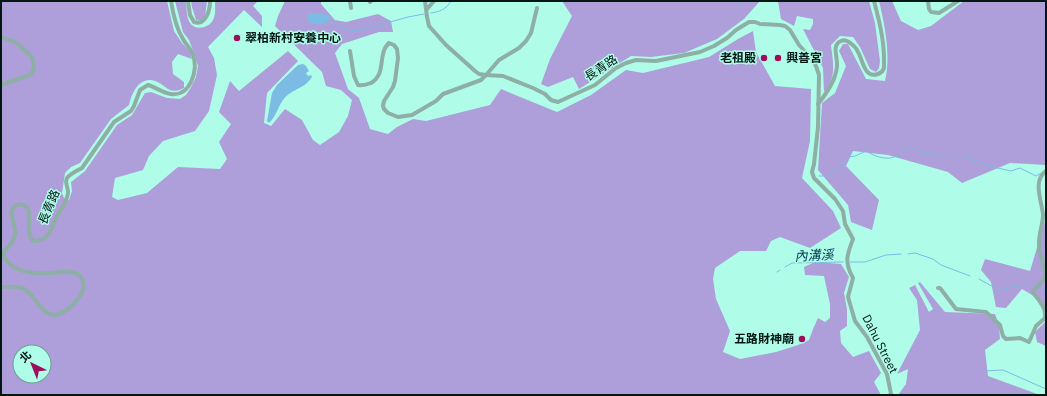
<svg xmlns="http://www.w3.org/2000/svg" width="1047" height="396" font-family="'IBM Plex Sans','Noto Sans TC',sans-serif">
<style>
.forest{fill:#ae9ed9;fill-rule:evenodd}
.water{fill:#7cbbe3}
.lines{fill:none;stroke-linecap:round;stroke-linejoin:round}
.stream{stroke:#7cbbe3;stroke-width:1}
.minor{stroke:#8eafa6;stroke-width:4}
.poi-dot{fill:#9d0d59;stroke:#affde9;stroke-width:1.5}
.labels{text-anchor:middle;stroke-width:3;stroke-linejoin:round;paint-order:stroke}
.poi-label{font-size:12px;font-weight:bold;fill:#021612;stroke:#affde9;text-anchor:start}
.street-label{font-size:12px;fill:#021612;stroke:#affde9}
.water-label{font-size:13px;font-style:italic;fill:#033954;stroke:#affde9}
</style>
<rect width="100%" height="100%" fill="#affde9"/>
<g class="forest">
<path d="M1 1H167L174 31 182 43 190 52 192 59 178 54 172 62 173 74 184 82V88C168 96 167 85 155 81 139 76 132 93 129 105L111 119 80 163 71 167 65 173 62 193 64 198 69 200 72 191 71 182 85 171 117 125 132 115 145 93 151 92 167 98 180 99 186 95 190 89 196 77 198 66 195 56 189 40 183 32 175 1H186C187 7 186 17 190 23 195 31 209 28 213 20 216 15 215 7 215 1H258L253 6 262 16V27L244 10 208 47 214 58 217 75 209 111 195 131 163 141 149 156 143 170 115 178 112 197 118 200 147 193 178 167 220 169 227 159 219 142 231 124 219 112 230 81 239 91 288 51 298 61 267 93 264 123 271 126 285 109 302 120 313 140 320 145 339 132 348 116 352 100 341 90 326 86 322 72 275 26 278 16 285 1H321V4L335 20 346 22 378 14 391 21 393 32H379L342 44 335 53 348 89 359 98 370 129 388 134 397 127 413 119 426 121 490 105 501 89 557 112 591 95 626 70 643 73 709 57 738 39 753 31 756 52 775 86 811 89 810 141 802 178 833 211 841 228 810 248 780 237 771 241 766 251H740L715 268 713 279 716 299 730 331 723 352 740 359 776 352 798 345 809 340 813 329 818 318 825 322 830 318V304L824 276 805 275 804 267 815 262 841 264 849 277 844 293 847 309V326L840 331 841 343 853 357 869 351 881 373 874 382 881 395H1ZM20 352H44V376H20Z"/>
<path d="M191 1H207L205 18 202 20H196L192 7Z"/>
<path d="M562 1H760L744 19 717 39 684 53 651 57 631 56 579 89 573 77 548 87 541 84 550 59 572 16Z"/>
<path d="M778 1H869L875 23 880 61 879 68 876 72 870 69 860 47 853 37 840 36 831 45C833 63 837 77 824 92L823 68 803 29 810 30 813 24V19L797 16 794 26 781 19Z"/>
<path d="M879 1H892L901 21 918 30 931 26 964 1H1046V165L1010 163 962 183 948 172 888 155 853 151 846 166 879 200 872 230 851 222 848 205 818 170 822 103 835 93 846 66 839 51 843 44H848L866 79 885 81C891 56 885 26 879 1Z"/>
<path d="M1046 218V315L1034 296 1022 289 1006 308 996 307 991 282 981 270 985 259 1030 271Z"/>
<path d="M920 282 945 312 995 314 999 325 1000 339 985 350 988 376 1040 395H898L906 384 908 369 897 374 920 330 917 300 909 288 915 285 929 312 933 309 918 283Z"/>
<path d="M1046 321V346L1037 342 1035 332Z"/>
</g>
<g class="water">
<path d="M309 13H317L329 15 330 18C327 26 317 25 310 23L307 18Z"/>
<path d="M303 64 306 66 309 71 306 73 308 76 311 75 312 77C306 87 297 88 289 94 279 100 278 115 269 123L267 121 272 93 277 85 298 65Z"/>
</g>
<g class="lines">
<g class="stream">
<path d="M431 13C439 12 447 9 451 1"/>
<path d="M330 21C339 27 347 30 358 31L408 17 424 14"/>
<path d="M819 176H827L834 172 842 166 848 157 855 156 866 151C876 157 889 162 900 154 902 152 904 149 906 147L923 152 931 153 939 156 961 155 989 166 1011 171 1020 168 1036 176 1041 173"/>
<path d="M908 254 915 253 933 259 941 265 970 276"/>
<path d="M850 262H865L886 255 901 254"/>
<path d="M785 267 792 263 843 262"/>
<path d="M777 272 780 270"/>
<path d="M979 279 999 290 1021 285 1033 286"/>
<path d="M1041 287 1046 289"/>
<path d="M984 371 1003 370 1046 389"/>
</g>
<g class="minor">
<path d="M188 1 190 15 194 22C206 26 210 10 210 1"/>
<path d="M350 1 351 8"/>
<path d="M425 1 427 17 429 26 446 45 475 71 479 74 486 75 503 76 533 88 545 94 551 100 558 102 595 85 616 68 626 63 636 60 656 61 700 52 714 46 727 38 736 30 749 22H755L760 24 780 25 785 26 790 30 799 45 810 57 816 66 819 75 818 127 814 164 812 172 814 178 835 199 843 211 845 224 853 239C847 255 844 262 853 278L848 297 855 321 867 337 887 374 891 394 890 395"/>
<path d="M928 1 929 9 931 12 939 13 958 1"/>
<path d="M370 2 371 1"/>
<path d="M427 9 434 1"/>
<path d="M1 37 17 43 32 57 34 66 32 74 18 79 1 85"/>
<path d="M350 51 354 76 358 85C363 86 366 85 371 83 385 74 379 61 385 48 385 48 388 44 389 43L394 45 397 49 398 58 395 81 393 87 384 101 383 106 384 109 388 113 398 117 412 115 436 101 443 94 481 80 486 75 499 60 519 48 526 41 531 33 537 8"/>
<path d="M818 104C827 93 836 80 837 66 838 58 831 45 841 41 847 38 856 47 858 52 863 60 864 79 878 74 881 73 883 71 884 68 884 65 884 61 884 59 884 39 879 20 874 1"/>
<path d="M1 287C8 287 15 286 22 288 35 292 39 314 54 315 67 315 97 286 77 274 69 269 59 273 50 273 36 274 17 273 7 261 0 253 5 250 11 244 13 241 14 238 15 235 17 226 5 210 17 205 20 204 20 204 23 205 26 206 28 208 29 212 30 222 26 232 33 241 49 242 52 227 57 216 61 209 67 202 68 193 69 189 64 183 67 178 71 173 77 171 82 168L114 122 131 111 134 106 140 90 148 85C155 87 163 93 171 94 190 97 199 70 193 55 191 49 186 45 183 39 176 28 173 14 171 1"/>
<path d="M938 288H940L956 309 986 312 1000 325 1003 336 1006 339 1020 338 1029 342 1036 326 1045 318C1046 307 1040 301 1033 293 1035 286 1044 283 1045 276 1046 267 1039 255 1039 246 1038 235 1043 225 1043 215 1042 201 1032 181 1046 171"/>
</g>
</g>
<g class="poi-dot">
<circle cx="237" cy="38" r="4"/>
<circle cx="764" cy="58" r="4"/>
<circle cx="778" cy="58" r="4"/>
<circle cx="802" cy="339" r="4"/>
</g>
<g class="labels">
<g class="poi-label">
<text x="245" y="42">翠柏新村安養中心</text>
<text x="756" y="62" text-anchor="end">老祖殿</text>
<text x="786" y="62">興善宮</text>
<text x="794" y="343" text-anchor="end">五路財神廟</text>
</g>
<g class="street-label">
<text transform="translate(601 68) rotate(-33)" y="4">長青路</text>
<text transform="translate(49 207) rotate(-67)" y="4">長青路</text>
<text transform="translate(880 344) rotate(63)" y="4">Dahu Street</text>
</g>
<g class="water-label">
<text transform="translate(814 255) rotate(-3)" y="5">內溝溪</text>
</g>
</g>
<rect width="1047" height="396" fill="none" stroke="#021612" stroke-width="4"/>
<g transform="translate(32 364) rotate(317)"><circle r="19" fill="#affde9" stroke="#6aa193"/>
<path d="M0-3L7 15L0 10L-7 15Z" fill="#9d0d59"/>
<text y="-6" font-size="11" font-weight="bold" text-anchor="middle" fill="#021612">北</text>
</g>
</svg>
